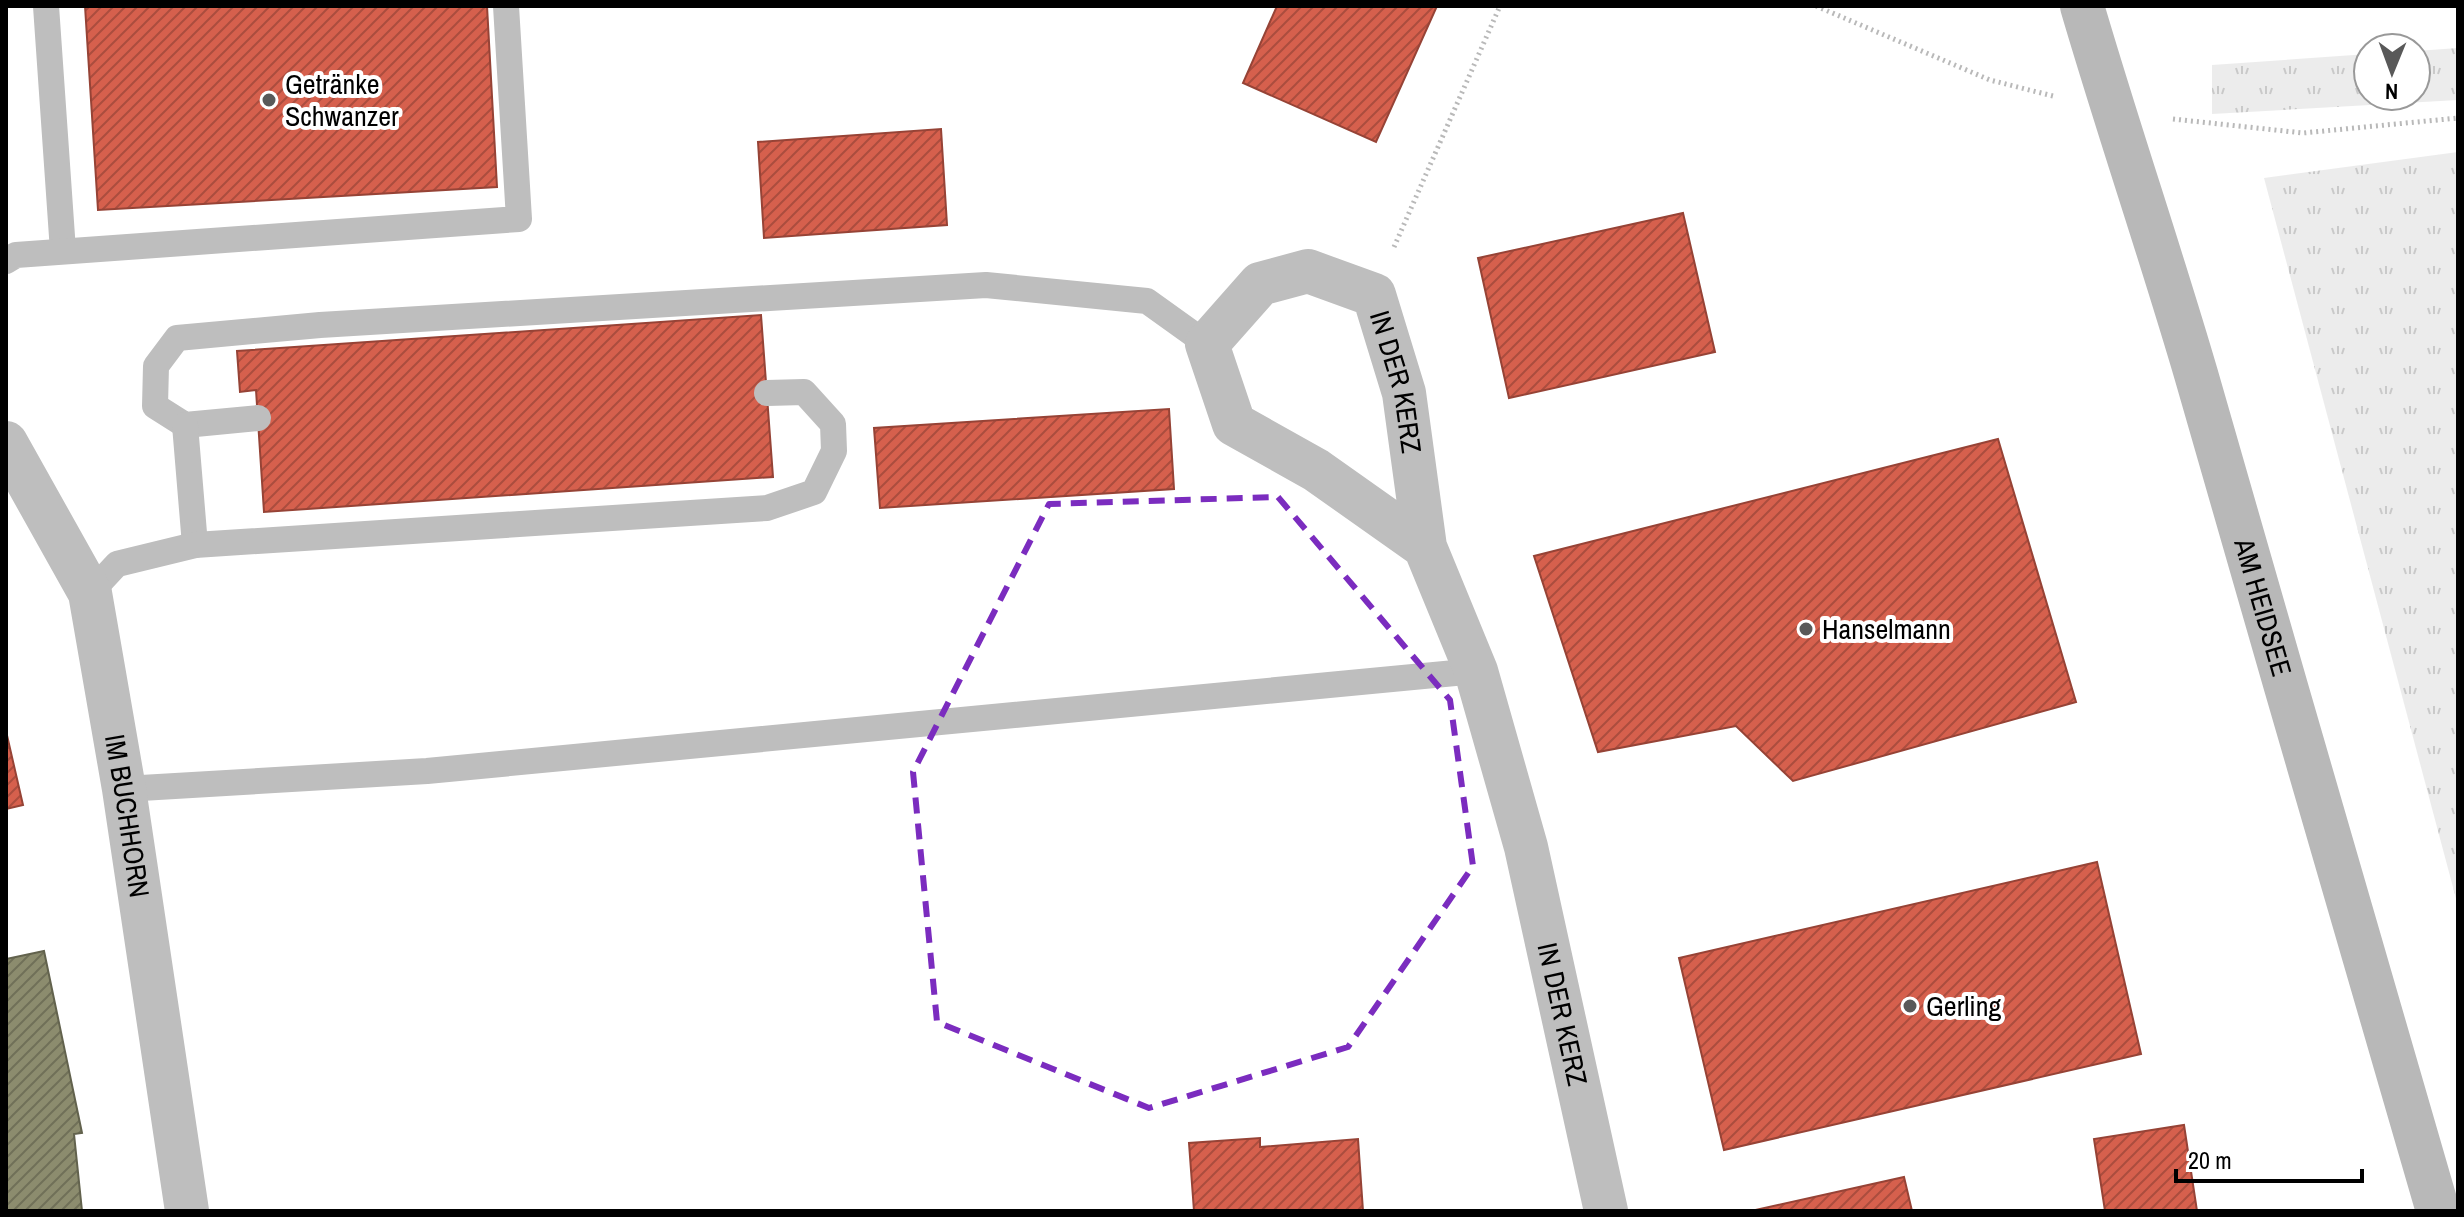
<svg xmlns="http://www.w3.org/2000/svg" width="2464" height="1217" font-family="'Archivo Narrow',sans-serif">
<style>
.grass{fill:url(#grass-tufts)}
.shops{fill:url(#shops-hatch);stroke:#964336;stroke-width:2}
.industry{fill:url(#industry-hatch);stroke:#62624d;stroke-width:2}
.lines{fill:none;stroke-linecap:round;stroke-linejoin:round}
.path{stroke:#b9b9b9;stroke-width:5;stroke-dasharray:2 4;stroke-linecap:butt}
.lane{stroke:#bebebe;stroke-width:26}
.street{stroke:#bebebe;stroke-width:44}
.secondary{stroke:#b8b8b8;stroke-width:44}
.marked{fill:none;stroke:#7b2cbf;stroke-width:6;stroke-dasharray:16 10;stroke-linejoin:round}
.poi-dot{fill:#595959;stroke:#fff;stroke-width:3}
.labels{text-anchor:middle;stroke-width:8;stroke-linejoin:round;paint-order:stroke}
.poi-label{font-size:28px;fill:#000;stroke:#fff;text-anchor:start}
.street-label{font-size:28px;fill:#000;stroke:#fff}
</style>
<defs>
<pattern id="grass-tufts" width="24" height="20" patternUnits="userSpaceOnUse" patternTransform="scale(2)"><rect width="24" height="20" fill="#ececec"/><path d="M3 7l-1-3M5 7V3M7 7l1-3M15 17l-1-3M17 17v-4M19 17l1-3" fill="none" stroke="#c9c9c9"/></pattern>
<pattern id="shops-hatch" width="6" height="6" patternUnits="userSpaceOnUse" patternTransform="scale(2)"><rect width="6" height="6" fill="#d6604d"/><path d="M-1 1l2-2M0 6l6-6M5 7l2-2" fill="none" stroke="#ab4d3e"/></pattern>
<pattern id="industry-hatch" width="6" height="6" patternUnits="userSpaceOnUse" patternTransform="scale(2)"><rect width="6" height="6" fill="#8c8c6e"/><path d="M-1 1l2-2M0 6l6-6M5 7l2-2" fill="none" stroke="#707058"/></pattern>
</defs>
<rect width="100%" height="100%" fill="#fff"/>
<g class="grass">
<path d="M2458 48V100L2212 114V65L2368 54V96H2416V51Z"/>
<path d="M2458 152V906L2264 178Z"/>
</g>
<g class="shops">
<path d="M85 6H487L497 187 98 210Z"/>
<path d="M1277 6H1437L1376 142 1243 83Z"/>
<path d="M941 129 947 225 764 238 758 142Z"/>
<path d="M1683 213 1715 352 1509 398 1478 258Z"/>
<path d="M761 315 773 477 264 512 256 390 240 392 237 351Z"/>
<path d="M1169 409 1174 489 880 508 874 428Z"/>
<path d="M1998 439 2076 702 1793 781 1736 726 1598 752 1534 556Z"/>
<path d="M6 731 23 805 6 809Z"/>
<path d="M2097 862 2141 1054 1724 1150 1679 958Z"/>
<path d="M2184 1125 2197 1211H2105L2094 1139Z"/>
<path d="M1260 1138V1147L1358 1139 1363 1211H1194L1189 1143Z"/>
<path d="M1904 1177 1912 1211H1751Z"/>
</g>
<path class="industry" d="M44 951 82 1133 74 1134 82 1211H6V959Z"/>
<g class="lines">
<g class="path">
<path d="M1816 6 1990 80 2053 96"/>
<path d="M2173 119 2303 133 2458 118"/>
<path d="M1394 247 1500 6"/>
</g>
<g class="lane">
<path d="M46 6 63 251"/>
<path d="M6 261 16 255 519 219 506 6"/>
<path d="M258 418 185 425 155 406 156 366 177 338 320 325 986 285 1147 301 1207 344"/>
<path d="M185 425 195 545"/>
<path d="M90 593 117 564 195 545 767 508 814 492 834 451 833 424 804 392 767 393"/>
<path d="M124 789 427 771 1476 671"/>
</g>
<g class="street">
<path id="s1" d="M6 443 90 593 124 789 187 1211"/>
<path id="s2" d="M1425 547 1316 470 1234 424 1207 344 1260 284 1308 271 1374 295 1404 393 1425 547 1476 671 1526 847 1606 1211"/>
</g>
<path class="secondary" id="s3" d="M2082 6C2118 129 2160 251 2196 374 2277 653 2355 932 2438 1211"/>
</g>
<path class="marked" d="M1278 497 1450 700 1473 866 1348 1047 1149 1108 937 1022 913 772 1049 504Z"/>
<g class="poi-dot">
<circle cx="269" cy="100" r="8"/>
<circle cx="1806" cy="629" r="8"/>
<circle cx="1910" cy="1006" r="8"/>
</g>
<g class="labels">
<g class="poi-label">
<text x="285" y="94">Getränke<tspan x="285" dy="32">Schwanzer</tspan></text>
<text x="1822" y="639">Hanselmann</text>
<text x="1926" y="1016">Gerling</text>
</g>
<g class="street-label">
<text dy="10" stroke="none"><textPath href="#s2" startOffset="602">IN DER KERZ</textPath></text>
<text dy="10" stroke="none"><textPath href="#s3" startOffset="628">AM HEIDSEE</textPath></text>
<text dy="10" stroke="none"><textPath href="#s1" startOffset="398">IM BUCHHORN</textPath></text>
<text dy="10" stroke="none"><textPath href="#s2" startOffset="1258">IN DER KERZ</textPath></text>
</g>
</g>
<rect width="2464" height="1217" fill="none" stroke="#000000" stroke-width="16"/>
<g transform="translate(2392 72) rotate(181)"><circle r="38" fill="#ffffff" stroke="#999999" stroke-width="2"/>
<path d="M0-6L14 30L0 20L-14 30Z" fill="#595959"/>
<text y="-12" font-size="22" font-weight="bold" text-anchor="middle" fill="#000000">N</text>
</g>
<path d="M2176 1169v12h186v-12" fill="none" stroke="#000000" stroke-width="4"/>
<text x="2188" y="1169" font-size="24" fill="#000000" stroke="#ffffff" stroke-width="6" paint-order="stroke">20 m</text>
</svg>
